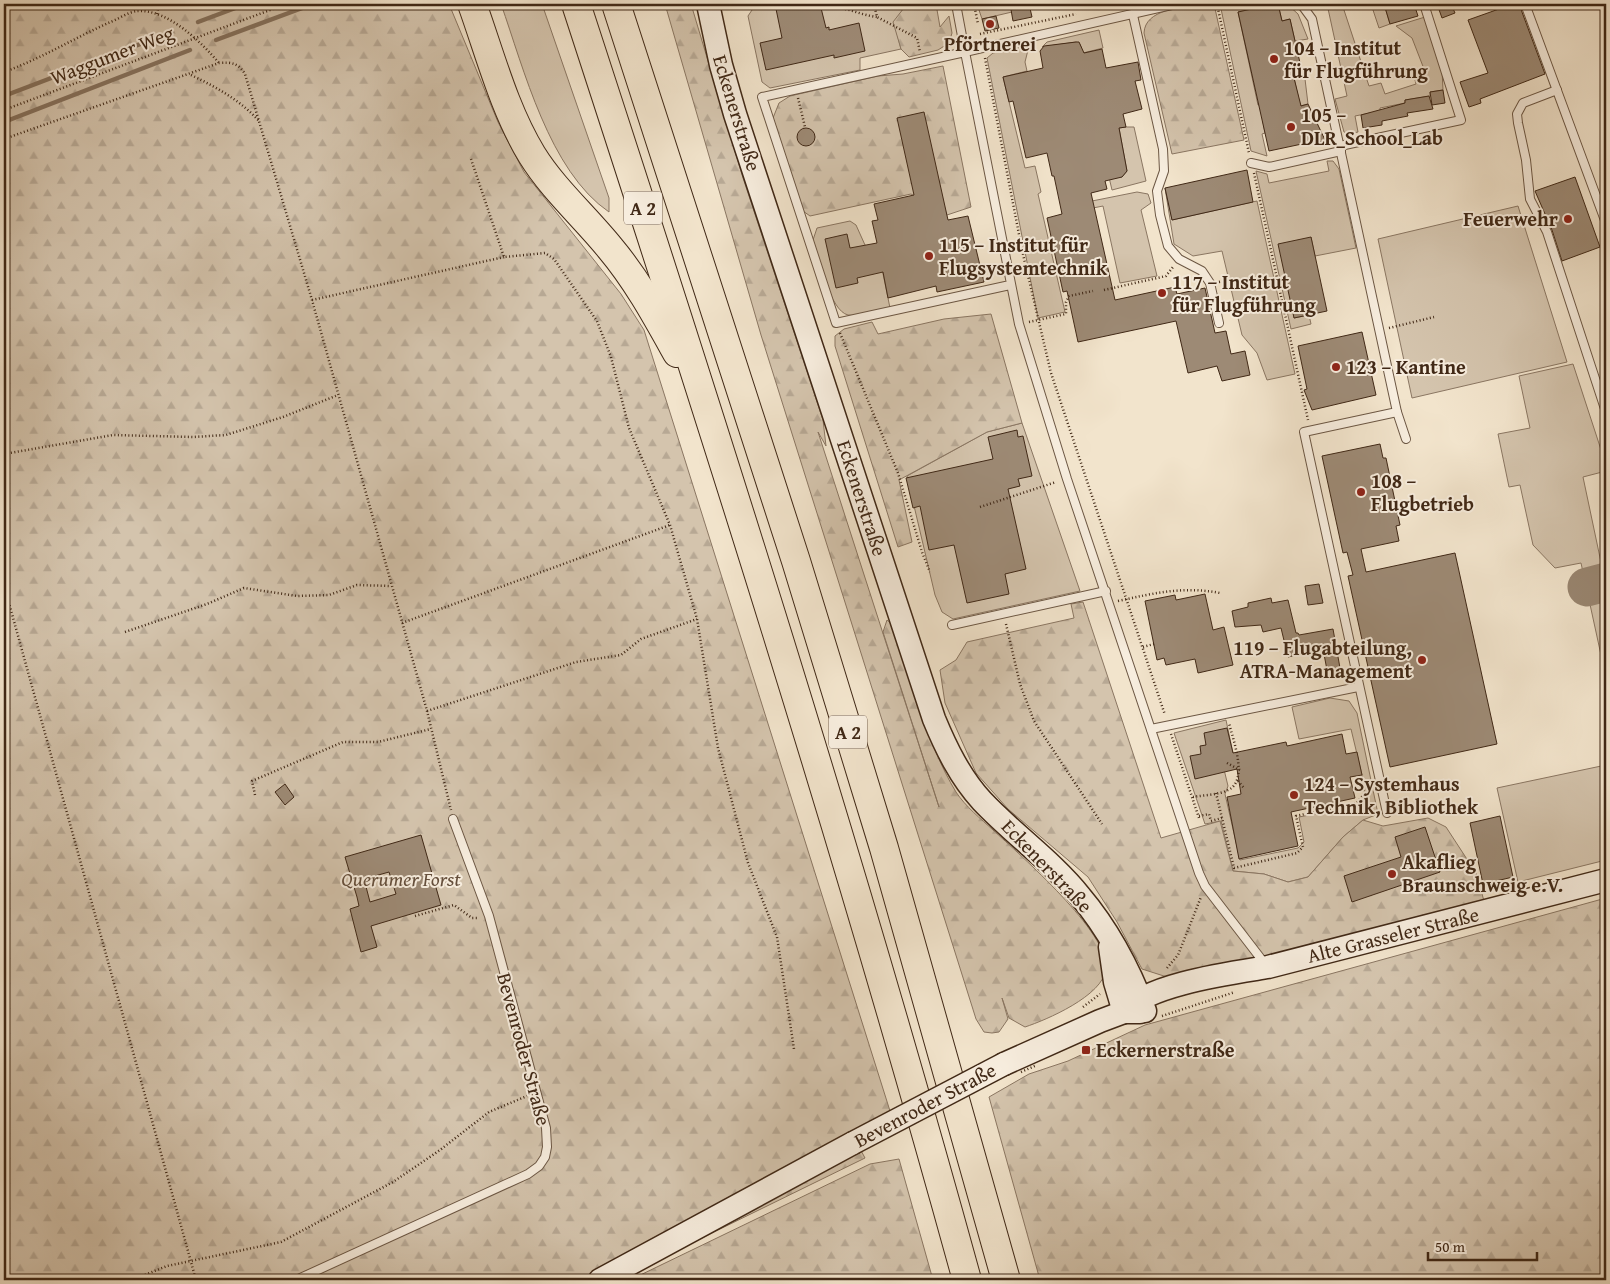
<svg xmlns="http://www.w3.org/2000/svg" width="1610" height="1284" font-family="'Gentium Book Plus',serif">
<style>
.green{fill:#d4c4ad;stroke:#8a7662}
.forest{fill:url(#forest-firs);stroke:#8a7662}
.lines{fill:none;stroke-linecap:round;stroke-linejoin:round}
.stream{stroke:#86725e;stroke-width:4.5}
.taxiway{stroke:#998671;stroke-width:39}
.building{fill:#9d8a75;stroke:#402816;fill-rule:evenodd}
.service-casing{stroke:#6c5744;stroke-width:10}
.secondary-casing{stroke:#402816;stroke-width:25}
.motorway-casing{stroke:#402816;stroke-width:30}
.path{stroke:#402816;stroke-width:2.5;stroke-dasharray:1 2.5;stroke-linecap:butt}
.service{stroke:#f7edde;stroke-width:8}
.secondary{stroke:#f7edde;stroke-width:22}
.motorway{stroke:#f2e4cc;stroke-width:28}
.secondary-bridge-casing{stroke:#402816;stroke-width:25;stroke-linecap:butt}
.path-bridge{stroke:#402816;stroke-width:2.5;stroke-dasharray:1 2.5;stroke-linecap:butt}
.secondary-bridge{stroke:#f7edde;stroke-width:22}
.poi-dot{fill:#8f2418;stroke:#f7edde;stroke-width:2}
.labels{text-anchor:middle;stroke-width:4;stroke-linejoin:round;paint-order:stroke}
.shield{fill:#f7edde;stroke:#776352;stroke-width:1}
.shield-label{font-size:19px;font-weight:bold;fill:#402816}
.poi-label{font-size:20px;font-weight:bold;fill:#402816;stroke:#f7edde;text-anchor:start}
.street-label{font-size:20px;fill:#402816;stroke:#f7edde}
.park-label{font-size:20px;font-style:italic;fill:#654f3c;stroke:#f7edde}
</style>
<defs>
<pattern id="forest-firs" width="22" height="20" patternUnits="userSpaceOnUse" patternTransform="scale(1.25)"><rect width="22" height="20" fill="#d4c4ad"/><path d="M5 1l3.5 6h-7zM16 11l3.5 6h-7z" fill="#b7a894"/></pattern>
</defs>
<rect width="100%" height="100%" fill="#f2e4cc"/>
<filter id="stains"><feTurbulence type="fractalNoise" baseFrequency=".004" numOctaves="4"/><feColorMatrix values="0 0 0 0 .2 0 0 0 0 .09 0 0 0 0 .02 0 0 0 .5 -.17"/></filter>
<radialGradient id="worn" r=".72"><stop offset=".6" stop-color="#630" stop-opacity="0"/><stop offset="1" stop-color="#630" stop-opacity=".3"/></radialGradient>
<g class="green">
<path d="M501 4H542L609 198V212C549 171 524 69 501 4Z"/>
<path d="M756 4H907L894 22 901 49 860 58V70L770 88 762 82 748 16Z"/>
<path d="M977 4H1010L1012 12 982 19Z"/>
<path d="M1220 4H1274L1238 12 1258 105 1298 96 1294 78 1303 76 1305 79 1308 104 1285 110 1263 122 1265 133 1262 134 1267 156 1251 151Z"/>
<path d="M1278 4H1287L1298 14 1308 39 1295 41 1290 19 1282 21Z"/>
<path d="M1327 4H1342L1369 86 1381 83 1385 94 1416 84 1413 72 1424 69 1412 38 1396 26 1425 17 1442 70 1443 90 1430 92V96L1405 100V103L1380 108V111L1355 116 1358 132 1348 134 1344 132 1335 99 1347 96Z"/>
<path d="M1371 4H1384L1390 24 1379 28Z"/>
<path d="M1099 30 1103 48 1083 53 1080 44 1076 42 1042 47 1047 42Z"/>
<path d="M1022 47 1028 50 1025 62 1027 71 1003 77 1025 168 1035 166 1041 192 1038 194 1065 312 1038 318 987 58 993 53Z"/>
<path d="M1126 127H1134L1146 181 1112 190 1108 173 1122 177 1127 171 1119 128Z"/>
<path d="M1327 161H1333L1339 169 1356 248 1315 256 1311 237 1294 318 1309 315 1311 324 1291 329 1256 171 1267 174 1269 183 1329 171Z"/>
<path d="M1165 188 1172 220 1257 201 1295 374 1267 380 1257 353 1242 335 1222 251 1193 256 1174 244Z"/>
<path d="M1137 192 1148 194 1151 203 1141 210 1157 276 1120 283 1103 206 1083 210 1082 203Z"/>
<path d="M1518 206 1567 362 1412 398 1378 239Z"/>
<path d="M850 221 856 225 865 245 879 254 890 308C878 311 860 317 848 315 830 311 818 257 813 240L817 228Z"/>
<path d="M1573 364 1606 465V471L1583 477 1606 586V678L1581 563 1555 568 1533 545 1520 485 1509 487 1498 434 1530 428 1519 376Z"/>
<path d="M1022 423 1080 591 953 619 942 612 935 595 907 476 987 432Z"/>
<path d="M1330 698 1349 701 1357 713 1378 814 1363 820 1343 837 1308 877 1288 882 1264 874 1233 871 1221 821 1205 824 1174 733 1226 720 1234 758 1222 761 1228 786 1225 794 1240 860 1298 848 1304 842 1299 817 1357 806 1365 797 1362 775 1351 729 1299 739 1292 707Z"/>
<path d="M1606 765V860L1518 882 1497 788Z"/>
</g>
<g class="forest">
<path d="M4 4H449L498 122 524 172 621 294 644 330 890 1111 851 1132 865 1158 616 1280H4Z"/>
<path d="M665 4H691L743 178 823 420 826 446 818 432 939 807 883 632 887 620 897 628C914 682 926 743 956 792 965 806 981 819 993 830 1020 855 1110 933 1106 969 1103 996 1046 1020 1025 1027L1009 1018 1002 998 1008 1019 999 1032 992 1033 984 1032 976 1019 761 335Z"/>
<path d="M907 4H936L940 27 949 16 952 33 949 43 938 50 909 57 901 49 893 22Z"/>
<path d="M1200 4H1214L1244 140 1172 154 1144 33C1145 9 1181 8 1200 4Z"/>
<path d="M943 66 971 207 947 215 911 194 810 216 803 211 773 118 779 103 790 96 878 76 903 74Z"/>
<path d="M991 314 1022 423 987 432 899 480 912 542 898 547 835 346V336L844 329 872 322 878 334 944 319Z"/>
<path d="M1083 602 1161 838 1220 821 1233 871 1264 874 1288 882 1308 877 1343 837 1363 820 1383 826 1428 818 1446 827 1476 873 1484 901 1226 969 1167 977 1142 969 1117 922 1088 877 1008 809 976 773 945 703 940 670 956 660 967 642 1074 618 1071 604Z"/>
<path d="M1606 898V1280H1040L989 1097 1029 1074 1068 1061 1145 1025Z"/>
<path d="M899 1159 933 1280H630L870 1164Z"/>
</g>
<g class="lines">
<g class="stream">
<path d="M198 22 246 4"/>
<path d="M216 40 313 4"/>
<path d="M4 96 172 32"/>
<path d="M4 122 190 50"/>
</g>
<path class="taxiway" d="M1587 587 1606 582"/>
</g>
<g class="building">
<path d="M775 4H820L826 28 829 27V30L859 23 865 51 834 58V55L766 70 760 43 782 38Z"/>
<path d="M1010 4H1029L1032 17 1013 21Z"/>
<path d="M1274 4H1278L1282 21 1290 19 1303 76 1294 78 1301 106 1308 104 1326 142 1316 141 1269 151 1238 12Z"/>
<path d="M1384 4H1414L1418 16 1390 24Z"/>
<path d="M1437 4H1451L1455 13 1442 18Z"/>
<path d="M1513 4H1519L1545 74 1480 99 1481 103 1469 107 1460 82 1488 73 1468 20Z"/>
<path d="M996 16 999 28 985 31 982 19Z"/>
<path d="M1076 42H1079L1084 53 1102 49 1106 68 1138 62 1141 80 1135 81 1142 109 1123 114 1126 127 1119 128 1127 171 1122 177 1105 181 1107 189 1091 193 1115 300 1175 287 1177 294 1205 288 1215 333 1226 331 1231 354 1245 351 1250 375 1222 381 1217 366 1188 373 1176 321 1078 342 1067 291 1063 292 1047 218 1062 214 1054 176H1052L1047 153 1026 158 1013 101 1009 102 1003 77 1043 68 1040 51 1044 46Z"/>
<path d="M1443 90 1445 103 1432 105 1430 92Z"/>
<path d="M1429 96 1433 109 1407 113 1408 116 1382 121V125L1363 128 1361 115 1405 103V100Z"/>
<path d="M924 112 948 220 968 216 984 282 937 292 936 286 888 298 883 272 857 278 858 283 836 288 825 239 847 234 850 248 877 243 872 221 878 220 874 204 914 195 897 118Z"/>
<circle cx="806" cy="137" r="9"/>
<path d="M1247 170 1253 202 1172 220 1165 188Z"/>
<path d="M1575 177 1600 247 1562 261 1552 230 1535 191Z"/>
<path d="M1311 237 1327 311 1294 318 1278 244Z"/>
<path d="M1362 332 1376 395 1312 410 1304 390 1307 389 1298 346Z"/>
<path d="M1017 430 1018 437 1023 436 1032 476 1018 479 1020 486 1008 489 1026 569 1005 574 1009 594 967 603 954 545 929 550 920 506 913 508 906 478 993 459 988 437Z"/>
<path d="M1380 444 1383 458H1386L1400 525 1396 526 1399 541 1361 549 1366 572 1455 553 1497 744 1390 767 1348 576 1353 575 1347 552 1343 553 1322 456Z"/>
<path d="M1319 584 1323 603 1308 605 1305 586Z"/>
<path d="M1205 594 1213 630 1224 627 1233 665 1198 673 1195 659 1166 665 1164 658 1157 660 1145 601 1175 595 1176 600Z"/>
<path d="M1271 598 1272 603 1288 600 1296 633H1298L1299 635 1333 629 1340 668 1327 670 1323 649 1288 657 1281 628 1263 632 1261 625 1235 627 1232 611 1248 607V603Z"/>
<path d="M1227 728 1233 753 1286 742 1287 746 1342 734 1346 754 1357 752 1362 775 1350 777 1355 798 1291 812 1298 846 1239 859 1227 797 1241 794 1237 769 1195 779 1190 756 1201 754 1200 746 1206 745 1204 733Z"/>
<path d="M285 784 294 797 285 805 275 792Z"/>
<path d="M1500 816 1513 877 1483 884 1470 823Z"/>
<path d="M1425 827 1440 872 1352 902 1344 876 1401 857 1395 837Z"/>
<path d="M421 835 441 905 371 926 377 947 361 952 350 909 359 906 357 897 345 857ZM389 872 396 894 370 902 364 879Z"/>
</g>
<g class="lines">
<defs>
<g id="service">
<path d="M956 4 965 52 1176 4"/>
<path d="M1301 4 1312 19 1397 412 1304 432 1387 813"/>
<path d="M1525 4 1606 223"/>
<path d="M1133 15 1163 149 1164 171 1157 191 1160 215 1168 246 1179 259 1202 271 1210 283 1219 323"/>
<path d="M1557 90 1523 103 1517 114 1518 123 1526 160 1530 199 1547 232 1606 412"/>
<path d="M1340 146 1461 120 1424 4"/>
<path d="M1251 163 1269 167 1341 151"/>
<path d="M1010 285 836 323 762 97 965 52 1019 324 1067 479 1199 873 1205 886 1265 964"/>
<path d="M1397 412 1406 439"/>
<path d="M952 625 1106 591"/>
<path d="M1151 729 1358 687"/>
<path d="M296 1280 528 1174 539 1166 545 1157 547 1147 546 1128 489 916 453 819"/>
</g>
<g id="secondary">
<path d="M708 4 721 65 735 114 934 719C946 748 960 777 982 801 1013 834 1052 861 1080 896 1108 929 1130 971 1145 1011"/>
<path d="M1110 947 1115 982 1124 1012"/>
<path d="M1124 1012C1147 984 1232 973 1268 967L1606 880"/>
<path d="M1004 1064 1100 1021 1124 1012H1140"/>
<path d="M600 1280 853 1143"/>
</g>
<g id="motorway">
<path d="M472 4C490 54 504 109 532 155 553 189 585 217 610 248 637 280 657 317 677 353"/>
<path d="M576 4C714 427 849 851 967 1280"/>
<path d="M616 4 796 561 884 848 1006 1280"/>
</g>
</defs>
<use href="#service" class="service-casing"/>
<use href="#secondary" class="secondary-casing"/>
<use href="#motorway" class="motorway-casing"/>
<g class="path">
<path d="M874 4 877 17 917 38 920 52"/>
<path d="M974 4 978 24"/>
<path d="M1217 4 1249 153"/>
<path d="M821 8C839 3 858 15 877 17"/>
<path d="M157 14 159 4"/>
<path d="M980 34 1076 14"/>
<path d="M985 58 1022 250 1051 373 1165 715"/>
<path d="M4 72C40 59 73 39 108 23 117 20 128 12 137 11 168 9 201 42 219 63"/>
<path d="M191 75C216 87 240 100 259 121"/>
<path d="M798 98 805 127"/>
<path d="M4 110 286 4"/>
<path d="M4 139 219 63C232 62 238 63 245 74L312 300 427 711 451 810"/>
<path d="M471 159 504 257 545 253 554 259 597 321 611 357 629 428 670 525 697 619 718 748 748 863 777 937 794 1049"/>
<path d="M1254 173 1279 287"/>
<path d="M1219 282 1229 280 1279 287 1308 420"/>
<path d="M1104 290 1166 276 1173 267"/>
<path d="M312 300 504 257"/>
<path d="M1029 322 1066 314V302L1069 296 1093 291"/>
<path d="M1389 328 1434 317"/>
<path d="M840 333 898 473 922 552 930 572"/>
<path d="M4 454 113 435 193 437 226 435 283 417 338 395"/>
<path d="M980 507 1056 482"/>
<path d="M4 585 196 1280"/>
<path d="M1118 601C1155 593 1183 586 1220 593"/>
<path d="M402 623 670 525"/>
<path d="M1006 624 1020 684 1034 721 1102 824"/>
<path d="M125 632 207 604 244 588 297 596 329 595 357 585 391 586"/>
<path d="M1143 647 1154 644"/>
<path d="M427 711 576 662 621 655 641 639 697 619"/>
<path d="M1171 734 1199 818"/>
<path d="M1227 763 1240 770"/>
<path d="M1238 781 1244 788"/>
<path d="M1216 793 1234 868 1297 853 1303 847 1296 816 1357 803 1364 794 1362 784"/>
<path d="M255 795 252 781 343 742H378L431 729"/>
<path d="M1193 797C1204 795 1218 795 1228 790 1249 781 1233 740 1229 723"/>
<path d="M1199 816 1209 814 1211 821 1222 818"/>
<path d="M415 916 454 905 472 918H478"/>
<path d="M1167 968 1178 955 1201 897"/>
<path d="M1083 1007 1100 994"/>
<path d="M1162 1016 1235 992"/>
<path d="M132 1280 167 1266 281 1242 393 1182 440 1150 489 1112 527 1096"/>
</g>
<use href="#service" class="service"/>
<use href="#secondary" class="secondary"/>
<use href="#motorway" class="motorway"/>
<defs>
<path id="secondary-bridge" d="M853 1143 1004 1064"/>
</defs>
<use href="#secondary-bridge" class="secondary-bridge-casing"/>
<path class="path-bridge" d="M1021 1072 1037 1065"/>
<use href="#secondary-bridge" class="secondary-bridge"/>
</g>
<g class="poi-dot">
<circle cx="990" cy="24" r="5"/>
<circle cx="1274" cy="59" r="5"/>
<circle cx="1291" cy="127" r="5"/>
<circle cx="1568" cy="219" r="5"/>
<circle cx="929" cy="256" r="5"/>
<circle cx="1162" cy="293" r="5"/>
<circle cx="1336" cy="367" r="5"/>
<circle cx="1361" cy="492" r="5"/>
<circle cx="1422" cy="660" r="5"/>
<circle cx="1294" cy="795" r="5"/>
<circle cx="1392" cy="874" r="5"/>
<rect x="1081" y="1045" width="10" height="10" rx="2.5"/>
</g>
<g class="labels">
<g class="shield">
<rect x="624" y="191.5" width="38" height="33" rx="4"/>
<rect x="829" y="715.5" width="38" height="33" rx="4"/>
</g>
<g class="shield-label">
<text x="643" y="215">A 2</text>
<text x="848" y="739">A 2</text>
</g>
<g class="poi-label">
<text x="990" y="51" text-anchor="middle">Pförtnerei</text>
<text x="1284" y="55">104 – Institut<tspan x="1284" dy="23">für Flugführung</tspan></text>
<text x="1301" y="122">105 –<tspan x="1301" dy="23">DLR_School_Lab</tspan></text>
<text x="1558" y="226" text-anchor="end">Feuerwehr</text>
<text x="939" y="252">115 – Institut für<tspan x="939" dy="23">Flugsystemtechnik</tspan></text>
<text x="1172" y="289">117 – Institut<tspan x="1172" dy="23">für Flugführung</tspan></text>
<text x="1346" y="374">123 – Kantine</text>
<text x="1371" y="488">108 –<tspan x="1371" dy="23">Flugbetrieb</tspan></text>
<text x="1412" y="655" text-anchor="end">119 – Flugabteilung,<tspan x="1412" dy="23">ATRA-Management</tspan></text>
<text x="1304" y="791">124 – Systemhaus<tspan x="1304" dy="23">Technik, Bibliothek</tspan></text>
<text x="1402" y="869">Akaflieg<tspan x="1402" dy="23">Braunschweig e.V.</tspan></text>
<text x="1096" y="1057">Eckernerstraße</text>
</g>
<g class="street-label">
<text transform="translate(112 55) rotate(-21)" y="7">Waggumer Weg</text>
<text transform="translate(737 113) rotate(73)" y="7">Eckenerstraße</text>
<text transform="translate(862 498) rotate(72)" y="7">Eckenerstraße</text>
<text transform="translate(1047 866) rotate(46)" y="7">Eckenerstraße</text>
<text transform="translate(1393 935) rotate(-14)" y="7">Alte Grasseler Straße</text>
<text transform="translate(524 1049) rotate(75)" y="7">Bevenroder Straße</text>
<text transform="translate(925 1105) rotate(-28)" y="7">Bevenroder Straße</text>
</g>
<g class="park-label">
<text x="401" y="886">Querumer Forst</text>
</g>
</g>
<rect width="1610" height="1284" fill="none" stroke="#f2e4cc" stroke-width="20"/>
<rect x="5" y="5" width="1600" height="1274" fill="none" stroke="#402816" stroke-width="2.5"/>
<rect x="10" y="10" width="1590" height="1264" fill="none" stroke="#402816"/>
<path d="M1428 1252v8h109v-8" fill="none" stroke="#402816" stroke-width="2.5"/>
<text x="1435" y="1252" font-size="15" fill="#402816" stroke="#f7edde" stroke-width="4" paint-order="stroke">50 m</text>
<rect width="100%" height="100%" filter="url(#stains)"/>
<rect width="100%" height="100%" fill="url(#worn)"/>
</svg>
